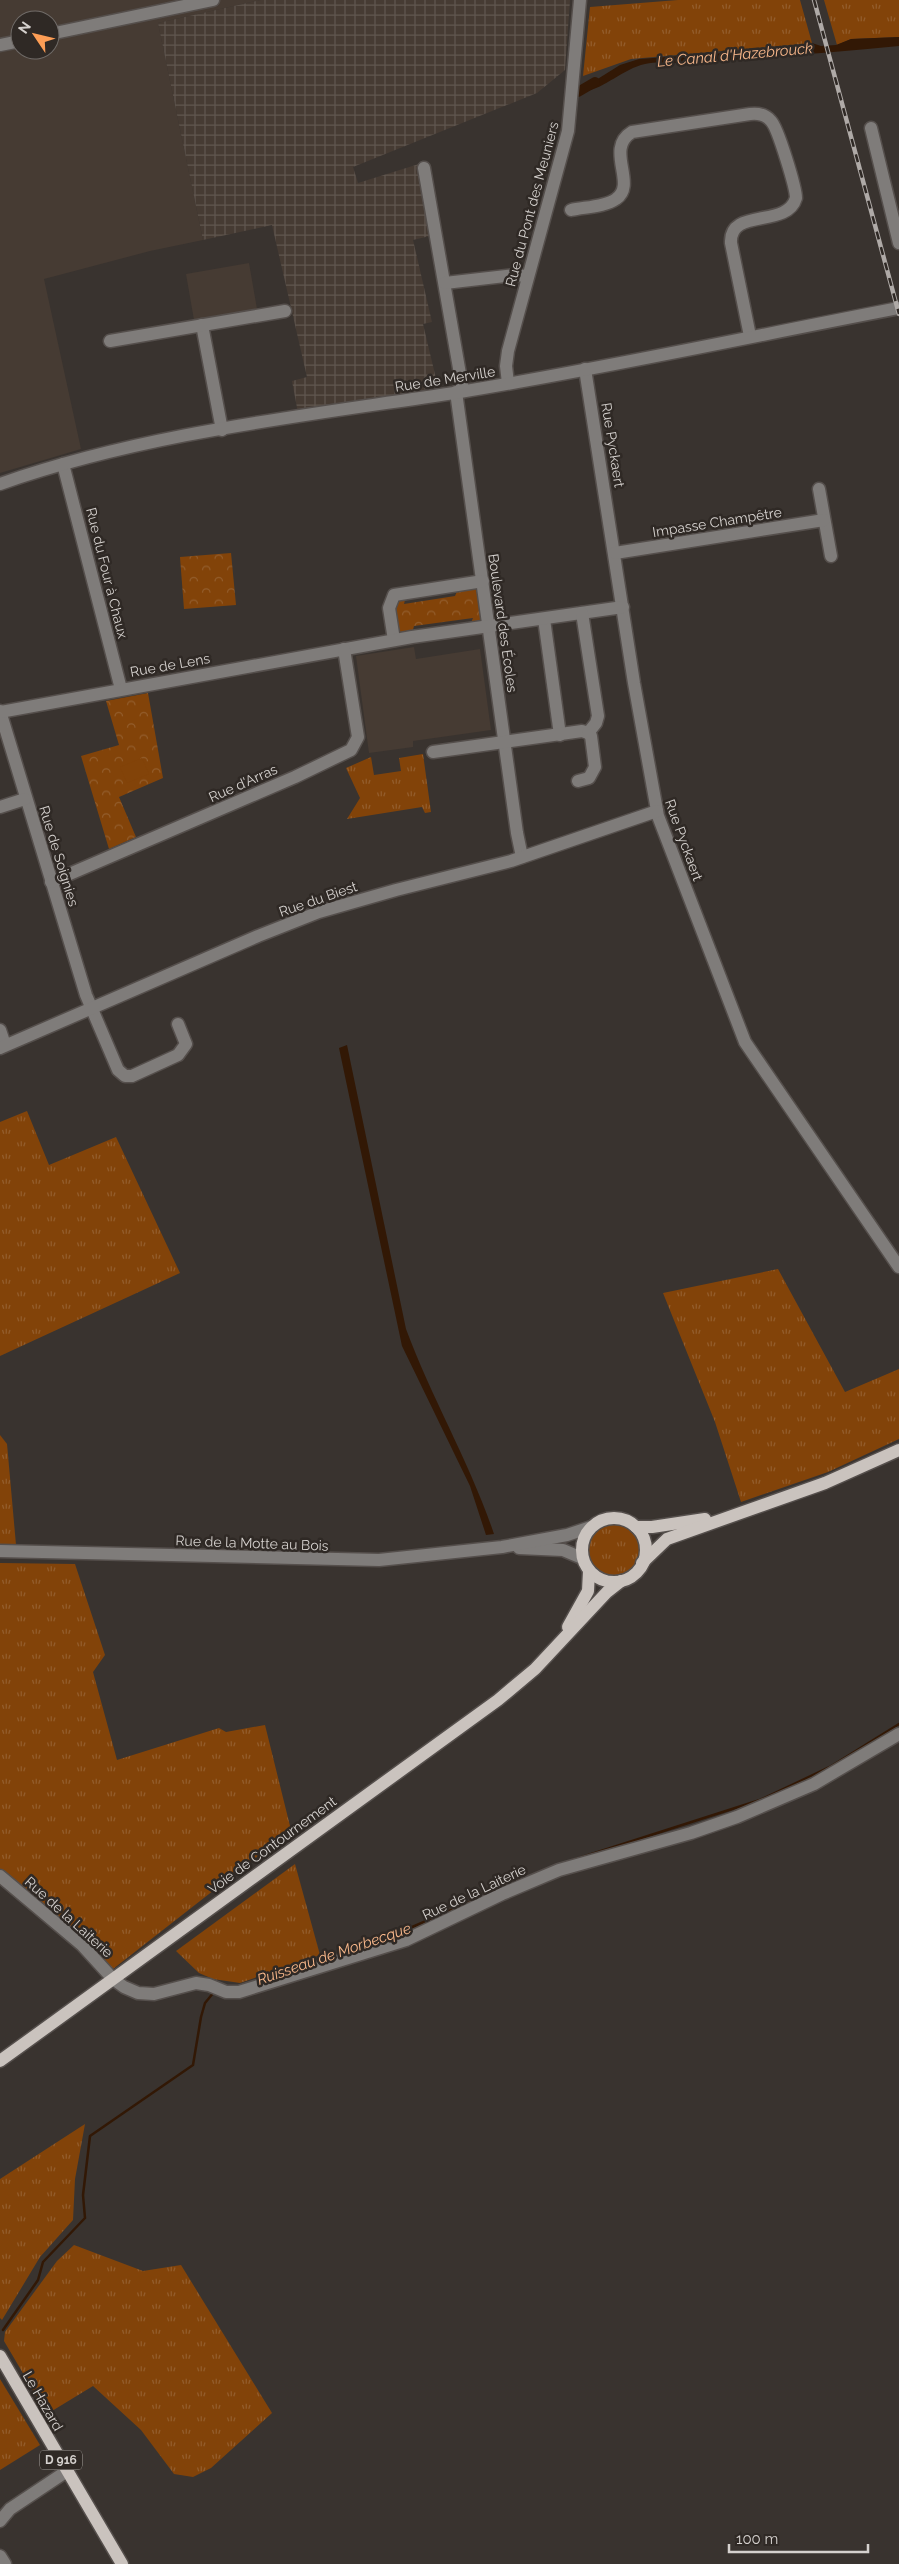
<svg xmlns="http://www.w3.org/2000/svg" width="899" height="2564" font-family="Raleway,sans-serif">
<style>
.built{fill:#463b33;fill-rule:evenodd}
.industrial{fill:url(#industrial-grid)}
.grass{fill:url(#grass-tufts)}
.park{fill:url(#park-crowns)}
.pitch{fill:#824309}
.water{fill:#321805}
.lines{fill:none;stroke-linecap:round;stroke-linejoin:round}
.stream{stroke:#321805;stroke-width:2.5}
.canal{stroke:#321805;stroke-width:10}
.minor-casing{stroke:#554f4c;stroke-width:15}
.major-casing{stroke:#554f4c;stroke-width:15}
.minor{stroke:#7f7c7a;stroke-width:12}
.major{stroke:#cac3be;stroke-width:12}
.rail-casing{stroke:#afaaa7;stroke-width:4.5}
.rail{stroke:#2f2925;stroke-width:2.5;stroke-dasharray:8;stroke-linecap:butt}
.labels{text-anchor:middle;stroke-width:5;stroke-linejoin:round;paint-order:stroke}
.shield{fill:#2f2925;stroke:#a39f9b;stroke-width:1}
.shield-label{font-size:12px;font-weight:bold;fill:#d5d1ce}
.street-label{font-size:14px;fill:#d5d1ce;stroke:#2f2925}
.water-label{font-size:15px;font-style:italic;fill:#f9b88b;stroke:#2f2925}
</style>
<defs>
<pattern id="industrial-grid" width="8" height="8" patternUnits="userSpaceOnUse" patternTransform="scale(1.25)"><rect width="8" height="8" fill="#463b33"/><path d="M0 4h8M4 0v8" fill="none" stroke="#60564f"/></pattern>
<pattern id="grass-tufts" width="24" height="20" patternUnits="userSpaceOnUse" patternTransform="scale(1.25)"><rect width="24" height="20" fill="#824309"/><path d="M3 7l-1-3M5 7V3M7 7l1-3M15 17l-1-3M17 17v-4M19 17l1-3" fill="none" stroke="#935d2c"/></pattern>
<pattern id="park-crowns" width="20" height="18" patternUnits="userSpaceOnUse" patternTransform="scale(1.25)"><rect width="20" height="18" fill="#824309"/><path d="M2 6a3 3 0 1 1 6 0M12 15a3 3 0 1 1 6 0" fill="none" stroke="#935d2c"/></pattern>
</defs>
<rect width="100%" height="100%" fill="#39332f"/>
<g class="built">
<path d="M0 0H261L158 23 203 240 150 251 44 279 81 449 0 473ZM20 20H50V50H20Z"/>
<path d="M249 263 257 309 194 320 186 274Z"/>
<path d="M414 647 416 659 480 649 491 730 413 741V747L369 753 356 656Z"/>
</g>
<path class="industrial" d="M261 0H570L565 70 537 93 353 167 358 183 419 164 434 235 413 240 432 322 423 324 438 387 298 413 292 381 307 377 272 225 203 240 158 23Z"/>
<g class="grass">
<path d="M678 0H800L812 43 631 59 583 76 590 7Z"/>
<path d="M824 0H899V37L851 39 837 45Z"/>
<path d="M423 754 431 812 425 813 422 807 347 819 360 798 346 768 371 757 374 775 401 771 399 758Z"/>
<path d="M27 1111 49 1165 116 1137 180 1273 0 1356V1122Z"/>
<path d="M778 1269 845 1392 899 1369V1439L828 1472 741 1502 715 1422 663 1293Z"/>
<path d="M0 1435 7 1444 16 1545 0 1544Z"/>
<circle cx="614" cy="1550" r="27"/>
<path d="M0 1563 75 1564 105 1655 93 1672 117 1760 219 1728 226 1732 265 1725 291 1830 113 1969 0 1870Z"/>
<path d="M295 1864 320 1955 240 1983 213 1979 199 1973 176 1951Z"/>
<path d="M85 2124 75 2179 73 2220 40 2257 2 2320 0 2318V2179Z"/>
<path d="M74 2245 143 2271 181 2265 272 2413 211 2468 193 2477 174 2474 141 2430 93 2386 47 2414 4 2341 5 2332 57 2261Z"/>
<path d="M0 2379 40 2445 0 2470Z"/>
</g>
<g class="park">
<path d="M231 553 236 605 184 609 180 557Z"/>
<path d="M475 588 478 592 481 621 470 625 473 618 414 626 412 633 398 632 394 601 406 596 404 604 455 596 458 589Z"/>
<path d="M148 693 163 778 119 797 136 837 109 849 81 756 119 745 106 701Z"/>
</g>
<path class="pitch" d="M142 758 149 774 127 783 120 767Z"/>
<g class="water">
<path d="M899 37V46C832 53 766 57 699 63 681 65 662 60 645 64 623 69 605 88 584 92L585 84 596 80 620 65 639 59 768 50 812 43 821 46 836 45 851 39Z"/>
<path d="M347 1045 406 1329C432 1399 470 1463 494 1534L486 1535 470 1486 402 1346 339 1048Z"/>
</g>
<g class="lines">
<g class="stream">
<path d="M573 1860 760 1800 830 1767 899 1724"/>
<path d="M375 1943 542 1871"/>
<path d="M289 1970 341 1954"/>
<path d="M3 2330 38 2280 43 2262 85 2218 83 2195 90 2136 193 2065 201 2017 205 2003 214 1992"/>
</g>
<path class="canal" d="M578 92 595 82"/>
<defs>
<g id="minor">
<path d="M50 34 213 0"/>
<path d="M0 45 20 41"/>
<path d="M871 128 899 243"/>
<path d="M424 168 463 391"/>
<path d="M571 210C584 207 605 207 616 199 638 184 604 149 632 132L750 114C758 113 766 115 771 121 778 128 796 188 796 198 787 229 729 207 731 243L750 336"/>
<path d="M445 283 514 275 528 276"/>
<path d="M202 325 222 430"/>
<path d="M110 341 285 311"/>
<path d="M585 369 634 683 658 816 745 1042 899 1267"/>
<path d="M508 383 506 366 508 351 568 131 580 0"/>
<path d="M456 392 517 833 522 857"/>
<path d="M63 464 121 689"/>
<path d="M0 484C148 432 306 416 460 392 607 368 753 336 899 308"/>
<path d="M819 489 831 556"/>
<path d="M615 553 824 520"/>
<path d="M544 619 560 735"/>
<path d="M394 640 389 608 394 595 483 581"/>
<path d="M0 711 86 995 118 1070 125 1076H132L178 1055 186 1044 178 1024"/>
<path d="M0 712 412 637 623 607"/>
<path d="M433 752 582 731 588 733"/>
<path d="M578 781 589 778 595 767 591 736 588 733 596 723 598 716 582 613"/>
<path d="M0 807 25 799"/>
<path d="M51 882 295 777 351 750 358 737 344 649"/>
<path d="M0 1030 5 1045"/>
<path d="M0 1048 258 936 319 912 396 890 511 861 657 811"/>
<path d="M519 1548 563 1550 582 1558"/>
<path d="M0 1551 379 1560 502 1547 567 1535 591 1527"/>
<path d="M0 1876 82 1945 113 1979 124 1987 138 1993 154 1994 196 1983 209 1985 226 1992H239L406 1940 502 1894 559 1870 691 1833 737 1817 814 1784 899 1734"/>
<path d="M0 2521 10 2509 67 2471"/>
<path d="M0 2556 5 2564"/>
</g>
<g id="major">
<circle cx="614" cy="1550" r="32"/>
<path d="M636 1527H652L705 1519"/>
<path d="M642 1563 667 1539 825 1483 899 1450"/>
<path d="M568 1627 588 1591 589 1571"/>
<path d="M0 2061 498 1700 535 1669 607 1592 621 1581"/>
<path d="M0 2356 122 2564"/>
</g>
</defs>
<use href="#minor" class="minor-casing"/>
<use href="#major" class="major-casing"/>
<use href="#minor" class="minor"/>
<use href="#major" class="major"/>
<defs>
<path id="rail" d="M814 0 899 314"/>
</defs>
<use href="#rail" class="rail-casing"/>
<use href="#rail" class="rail"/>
</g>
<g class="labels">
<rect class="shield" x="40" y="2450.5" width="42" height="19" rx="4"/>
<g class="shield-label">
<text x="61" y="2464">D 916</text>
</g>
<g class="street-label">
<text transform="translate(532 204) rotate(-75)" y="5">Rue du Pont des Meuniers</text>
<text transform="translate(445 379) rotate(-9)" y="5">Rue de Merville</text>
<text transform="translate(613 445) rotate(81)" y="5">Rue Pyckaert</text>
<text transform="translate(717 522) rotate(-9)" y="5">Impasse Champêtre</text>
<text transform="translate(107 573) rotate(76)" y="5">Rue du Four à Chaux</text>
<text transform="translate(503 623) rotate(82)" y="5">Boulevard des Écoles</text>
<text transform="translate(170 665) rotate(-10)" y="5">Rue de Lens</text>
<text transform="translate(243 783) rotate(-24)" y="5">Rue d'Arras</text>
<text transform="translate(684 840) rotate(70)" y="5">Rue Pyckaert</text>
<text transform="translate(59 856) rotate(73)" y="5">Rue de Soignies</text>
<text transform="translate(318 899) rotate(-19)" y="5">Rue du Biest</text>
<text transform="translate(252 1543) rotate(2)" y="5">Rue de la Motte au Bois</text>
<text transform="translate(272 1845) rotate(-36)" y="5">Voie de Contournement</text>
<text transform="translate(474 1892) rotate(-25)" y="5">Rue de la Laiterie</text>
<text transform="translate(69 1917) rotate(42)" y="5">Rue de la Laiterie</text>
<text transform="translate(43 2401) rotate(60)" y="5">Le Hazard</text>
</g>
<g class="water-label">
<text transform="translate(735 55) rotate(-5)" y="5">Le Canal d'Hazebrouck</text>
<text transform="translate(334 1954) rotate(-19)" y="5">Ruisseau de Morbecque</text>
</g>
</g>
<g transform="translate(35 35) rotate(305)"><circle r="24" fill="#2f2925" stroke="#716c69"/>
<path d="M0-4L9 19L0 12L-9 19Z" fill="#fd9d55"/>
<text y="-8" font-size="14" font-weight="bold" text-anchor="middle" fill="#d5d1ce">N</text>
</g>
<path d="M729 2544v8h139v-8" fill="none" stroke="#d5d1ce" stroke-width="2.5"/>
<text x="736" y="2544" font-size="15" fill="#d5d1ce" stroke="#2f2925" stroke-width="4" paint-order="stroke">100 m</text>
</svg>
